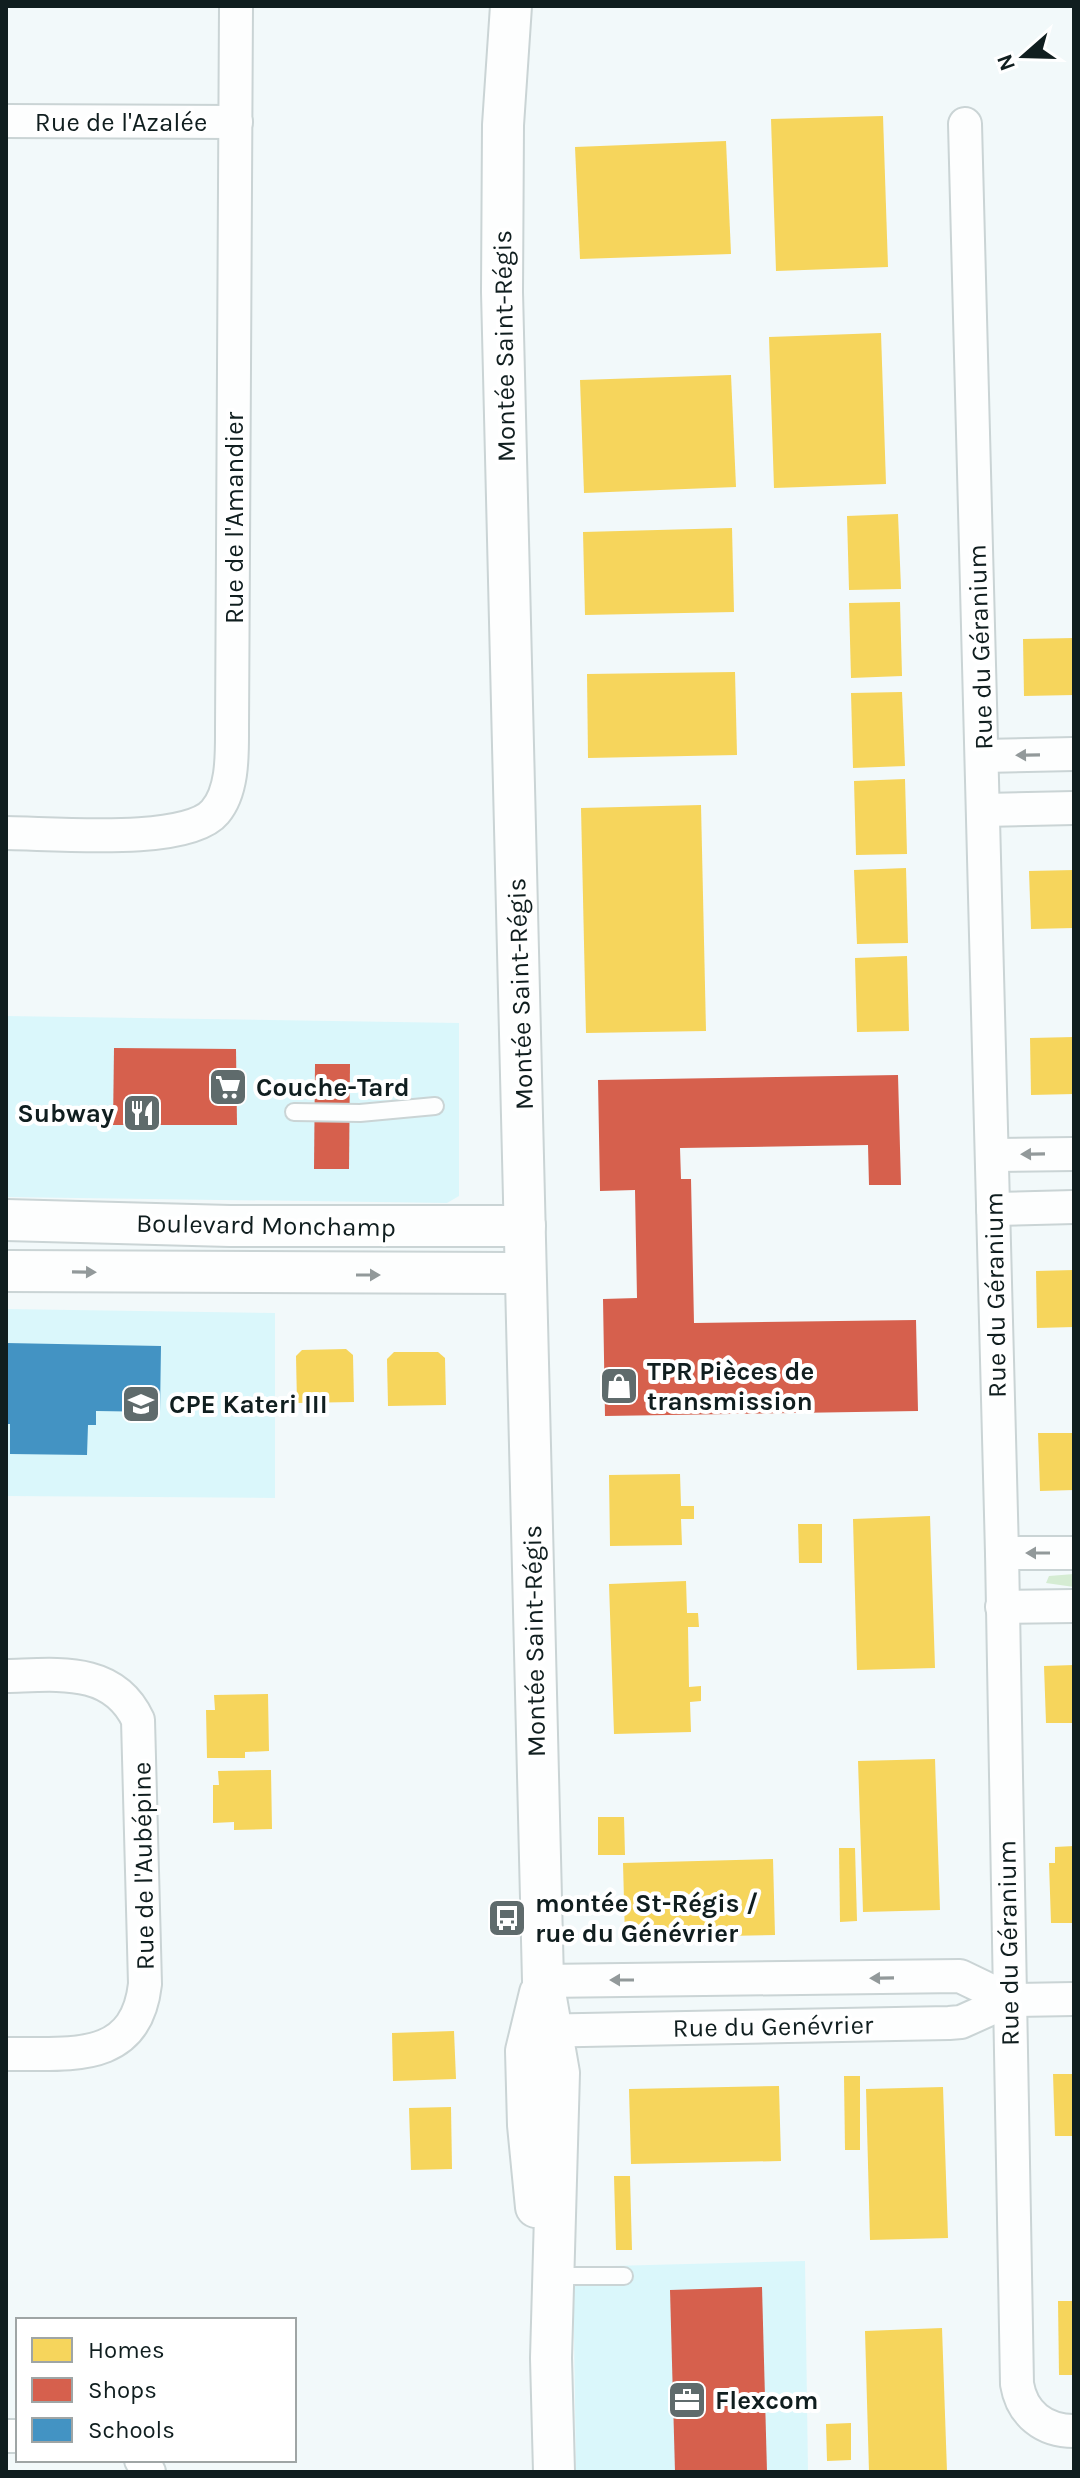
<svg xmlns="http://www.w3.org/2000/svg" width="1080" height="2478" font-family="Karla,sans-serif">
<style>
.built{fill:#daf7fb}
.green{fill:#d5ecd3}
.homes{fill:#f6d55c}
.shops{fill:#d6604d}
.schools{fill:#4393c3}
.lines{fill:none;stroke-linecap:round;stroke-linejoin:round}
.service-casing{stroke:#cad4d5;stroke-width:20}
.minor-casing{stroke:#cad4d5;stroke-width:36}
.tertiary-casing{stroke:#cad4d5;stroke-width:44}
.service{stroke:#fdfefe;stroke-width:16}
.minor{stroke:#fdfefe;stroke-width:32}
.tertiary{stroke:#fdfefe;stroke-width:40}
.oneway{fill:#92999a}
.labels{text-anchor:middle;stroke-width:8;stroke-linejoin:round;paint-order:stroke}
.street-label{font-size:26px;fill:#101e1f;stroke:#fff}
.poi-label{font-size:26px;font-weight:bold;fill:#101e1f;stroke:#fff;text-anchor:start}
</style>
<rect width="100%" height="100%" fill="#f2f9fa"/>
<g class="built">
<path d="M6 1016 459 1023V1196L447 1203 6 1197Z"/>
<path d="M6 1309 275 1313V1498L6 1496Z"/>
<path d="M805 2261 808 2472H576L573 2267Z"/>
</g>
<path class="green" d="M1074 1574V1587L1046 1583 1049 1576Z"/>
<g class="homes">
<path d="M883 116 888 267 776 271 771 119Z"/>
<path d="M726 141 731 254 580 259 575 147Z"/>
<path d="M881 333 886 484 774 488 769 337Z"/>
<path d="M731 375 736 487 584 493 580 380Z"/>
<path d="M898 514 901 589 849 590 847 516Z"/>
<path d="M732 528 734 612 585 615 583 532Z"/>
<path d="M900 602 902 676 851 678 849 603Z"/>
<path d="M1074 638V695L1024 696 1023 639Z"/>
<path d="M735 672 737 755 588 758 587 674Z"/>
<path d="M902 692 905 766 853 768 851 693Z"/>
<path d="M905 779 907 854 856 855 854 781Z"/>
<path d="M701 805 706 1031 586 1033 581 808Z"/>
<path d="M906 868 908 943 857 944 854 870Z"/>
<path d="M1074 870V928L1031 929 1029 871Z"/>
<path d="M907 956 909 1031 857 1032 855 958Z"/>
<path d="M1074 1037V1094L1031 1095 1030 1038Z"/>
<path d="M1074 1270V1327L1037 1328 1036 1271Z"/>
<path d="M346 1349 353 1355 354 1402 297 1403 296 1356 302 1350Z"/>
<path d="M394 1352H438L445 1358 446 1405 388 1406 387 1359Z"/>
<path d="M1038 1433H1074V1490L1040 1491Z"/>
<path d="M680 1474 681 1506H694V1519H681L682 1545 610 1546 609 1475Z"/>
<path d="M930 1516 935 1668 857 1670 853 1519Z"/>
<path d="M798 1524H822V1563H799Z"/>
<path d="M686 1581 687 1613H698L699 1627H688L689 1687 701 1686V1701L690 1702 691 1732 614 1734 609 1584Z"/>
<path d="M1074 1665V1723H1046L1044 1666Z"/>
<path d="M268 1694 269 1751 245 1752V1758H207L206 1710H215L214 1695Z"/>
<path d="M935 1759 940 1910 863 1912 858 1761Z"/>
<path d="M271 1770 272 1829 234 1830V1822L213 1823V1785H219L218 1771Z"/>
<path d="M598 1817H624L625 1855H598Z"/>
<path d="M1074 1846V1923H1051L1049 1863H1055V1847Z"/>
<path d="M839 1848H855L857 1921 840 1922Z"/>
<path d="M773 1859 775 1935 625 1938 623 1863Z"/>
<path d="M454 2031 456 2079 393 2081 392 2033Z"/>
<path d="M1053 2074H1074V2136H1055Z"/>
<path d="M844 2076H860V2150H845Z"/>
<path d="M779 2086 781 2161 631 2164 629 2089Z"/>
<path d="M943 2087 948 2238 870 2240 866 2089Z"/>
<path d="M451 2107 452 2169 411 2170 409 2108Z"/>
<path d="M614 2176H630L632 2250H616Z"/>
<path d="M1058 2301H1074V2375H1059Z"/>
<path d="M942 2328 947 2472H869L865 2331Z"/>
<path d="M851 2423V2460L827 2461 826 2424Z"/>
</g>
<g class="shops">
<path d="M114 1048 236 1049 237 1125H113Z"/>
<path d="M315 1064H350L349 1169H314Z"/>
<path d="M898 1075 901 1185H869L868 1145 680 1148 681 1179H691L694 1323 916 1320 918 1411 605 1416 603 1299 637 1298 635 1190 600 1191 598 1080Z"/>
<path d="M762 2287 767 2472H675L670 2290Z"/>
</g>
<path class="schools" d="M6 1343 161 1346 160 1412 96 1411V1425H88L87 1455 10 1454V1424H6Z"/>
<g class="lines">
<defs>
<g id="service">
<path d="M294 1112 360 1113 435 1106"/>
<path d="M554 2276H624"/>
</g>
<g id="minor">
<path d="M6 121 236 122"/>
<path d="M965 124 1002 1553 1017 2384C1022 2414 1044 2431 1074 2431"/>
<path d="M983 756 1074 754"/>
<path d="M984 810 1074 808"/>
<path d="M6 833C50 833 187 846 215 812 233 791 232 755 232 729L236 6"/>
<path d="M992 1155 1074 1154"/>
<path d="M993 1209 1074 1207"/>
<path d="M1002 1553H1074"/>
<path d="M1002 1607 1074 1606"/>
<path d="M6 1676C56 1675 113 1666 138 1720L145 1984C136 2065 68 2053 6 2054"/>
<path d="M543 1981 960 1976 1010 2000"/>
<path d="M531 2031 949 2023 961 2022 1010 2000 1074 1999"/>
<path d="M6 2436H18"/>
<path d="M141 2460 149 2472"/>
</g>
<g id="tertiary">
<path d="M511 6 503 125 502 292 543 1981 559 2073 551 2358 554 2472"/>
<path d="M6 1220 230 1226H525"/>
<path d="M6 1271 525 1273"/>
<path d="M536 2207 528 2125 526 2051 540 1993"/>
</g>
</defs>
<use href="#service" class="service-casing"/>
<use href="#minor" class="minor-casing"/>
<use href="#tertiary" class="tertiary-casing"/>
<use href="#service" class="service"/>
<use href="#minor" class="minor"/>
<use href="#tertiary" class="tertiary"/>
</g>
<defs><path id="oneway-solid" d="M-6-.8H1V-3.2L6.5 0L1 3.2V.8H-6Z" transform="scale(2)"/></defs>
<g class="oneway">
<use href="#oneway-solid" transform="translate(1028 755) rotate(179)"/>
<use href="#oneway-solid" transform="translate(1033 1154) rotate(179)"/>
<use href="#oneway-solid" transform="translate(84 1272) rotate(1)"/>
<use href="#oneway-solid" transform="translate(368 1275)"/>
<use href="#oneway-solid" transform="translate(1038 1553) rotate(180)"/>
<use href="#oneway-solid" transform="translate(882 1978) rotate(179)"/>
<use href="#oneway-solid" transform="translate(622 1980) rotate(180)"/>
</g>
<defs>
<symbol id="supermarket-square" viewBox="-11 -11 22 22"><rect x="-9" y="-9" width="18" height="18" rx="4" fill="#5f6b6c" stroke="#fff"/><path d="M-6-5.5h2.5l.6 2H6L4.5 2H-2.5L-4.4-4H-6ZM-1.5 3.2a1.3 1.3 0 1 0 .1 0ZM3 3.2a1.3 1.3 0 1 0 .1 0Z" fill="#fff"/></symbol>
<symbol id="restaurant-square" viewBox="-11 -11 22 22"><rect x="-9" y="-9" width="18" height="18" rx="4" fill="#5f6b6c" stroke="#fff"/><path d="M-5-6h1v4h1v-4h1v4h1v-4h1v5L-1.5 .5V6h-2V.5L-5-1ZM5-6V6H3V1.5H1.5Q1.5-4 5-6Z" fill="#fff"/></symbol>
<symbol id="shop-square" viewBox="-11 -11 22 22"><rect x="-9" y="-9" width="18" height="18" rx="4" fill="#5f6b6c" stroke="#fff"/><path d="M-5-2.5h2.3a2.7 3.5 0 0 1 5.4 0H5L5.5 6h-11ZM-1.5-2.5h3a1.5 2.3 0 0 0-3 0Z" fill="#fff"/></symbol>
<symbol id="school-square" viewBox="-11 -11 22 22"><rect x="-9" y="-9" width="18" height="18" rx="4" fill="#5f6b6c" stroke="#fff"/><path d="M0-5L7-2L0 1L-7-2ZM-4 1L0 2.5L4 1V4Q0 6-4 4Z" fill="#fff"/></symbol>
<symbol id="bus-square" viewBox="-11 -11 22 22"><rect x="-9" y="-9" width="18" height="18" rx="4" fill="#5f6b6c" stroke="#fff"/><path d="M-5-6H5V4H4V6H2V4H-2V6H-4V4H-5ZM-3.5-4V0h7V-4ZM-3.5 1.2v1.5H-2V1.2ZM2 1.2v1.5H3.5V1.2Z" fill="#fff"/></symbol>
<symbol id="office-square" viewBox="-11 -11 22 22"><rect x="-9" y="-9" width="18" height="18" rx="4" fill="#5f6b6c" stroke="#fff"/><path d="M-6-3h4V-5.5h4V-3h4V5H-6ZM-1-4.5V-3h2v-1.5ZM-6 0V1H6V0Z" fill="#fff"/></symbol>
</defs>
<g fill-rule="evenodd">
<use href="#supermarket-square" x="206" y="1065" width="44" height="44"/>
<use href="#restaurant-square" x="120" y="1091" width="44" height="44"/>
<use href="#shop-square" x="597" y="1364" width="44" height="44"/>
<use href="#school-square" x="119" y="1382" width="44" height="44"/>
<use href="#bus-square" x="485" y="1896" width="44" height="44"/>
<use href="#office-square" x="665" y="2378" width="44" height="44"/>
</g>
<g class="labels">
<g class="street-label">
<text x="121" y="131">Rue de l'Azalée</text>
<text transform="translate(504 346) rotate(-91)" y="9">Montée Saint-Régis</text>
<text transform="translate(234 518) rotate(-90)" y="9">Rue de l'Amandier</text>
<text transform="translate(980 647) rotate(-92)" y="9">Rue du Géranium</text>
<text transform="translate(520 994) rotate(-92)" y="9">Montée Saint-Régis</text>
<text transform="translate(266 1225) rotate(1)" y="9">Boulevard Monchamp</text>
<text transform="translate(995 1295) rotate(-91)" y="9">Rue du Géranium</text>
<text transform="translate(534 1641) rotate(-91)" y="9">Montée Saint-Régis</text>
<text transform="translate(143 1866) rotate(-91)" y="9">Rue de l'Aubépine</text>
<text transform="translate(1008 1943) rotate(-91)" y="9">Rue du Géranium</text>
<text transform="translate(773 2026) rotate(-1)" y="9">Rue du Genévrier</text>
</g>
<g class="poi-label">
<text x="256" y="1096">Couche-Tard</text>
<text x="114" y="1122" text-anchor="end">Subway</text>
<text x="647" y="1380">TPR Pièces de<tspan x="647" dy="30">transmission</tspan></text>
<text x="169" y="1413">CPE Kateri III</text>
<text x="535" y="1912">montée St-Régis /<tspan x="535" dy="30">rue du Génévrier</tspan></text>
<text x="715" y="2409">Flexcom</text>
</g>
</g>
<rect width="1080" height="2478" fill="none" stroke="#101e1f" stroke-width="16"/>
<rect x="16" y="2318" width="280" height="144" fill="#ffffff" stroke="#9fa5a5" stroke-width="2"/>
<rect x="32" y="2338" width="40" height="24" fill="#f6d55c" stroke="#9fa5a5" stroke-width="2"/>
<text x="88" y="2358" font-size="24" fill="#101e1f">Homes</text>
<rect x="32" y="2378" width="40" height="24" fill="#d6604d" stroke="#9fa5a5" stroke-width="2"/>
<text x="88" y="2398" font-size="24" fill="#101e1f">Shops</text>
<rect x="32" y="2418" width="40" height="24" fill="#4393c3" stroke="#9fa5a5" stroke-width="2"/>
<text x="88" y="2438" font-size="24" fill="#101e1f">Schools</text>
<g transform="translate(1024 56) rotate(250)" stroke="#ffffff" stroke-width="6" paint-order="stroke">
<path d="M0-6L14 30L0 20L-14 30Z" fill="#101e1f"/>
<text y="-12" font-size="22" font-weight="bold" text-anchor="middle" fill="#101e1f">N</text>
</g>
</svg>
